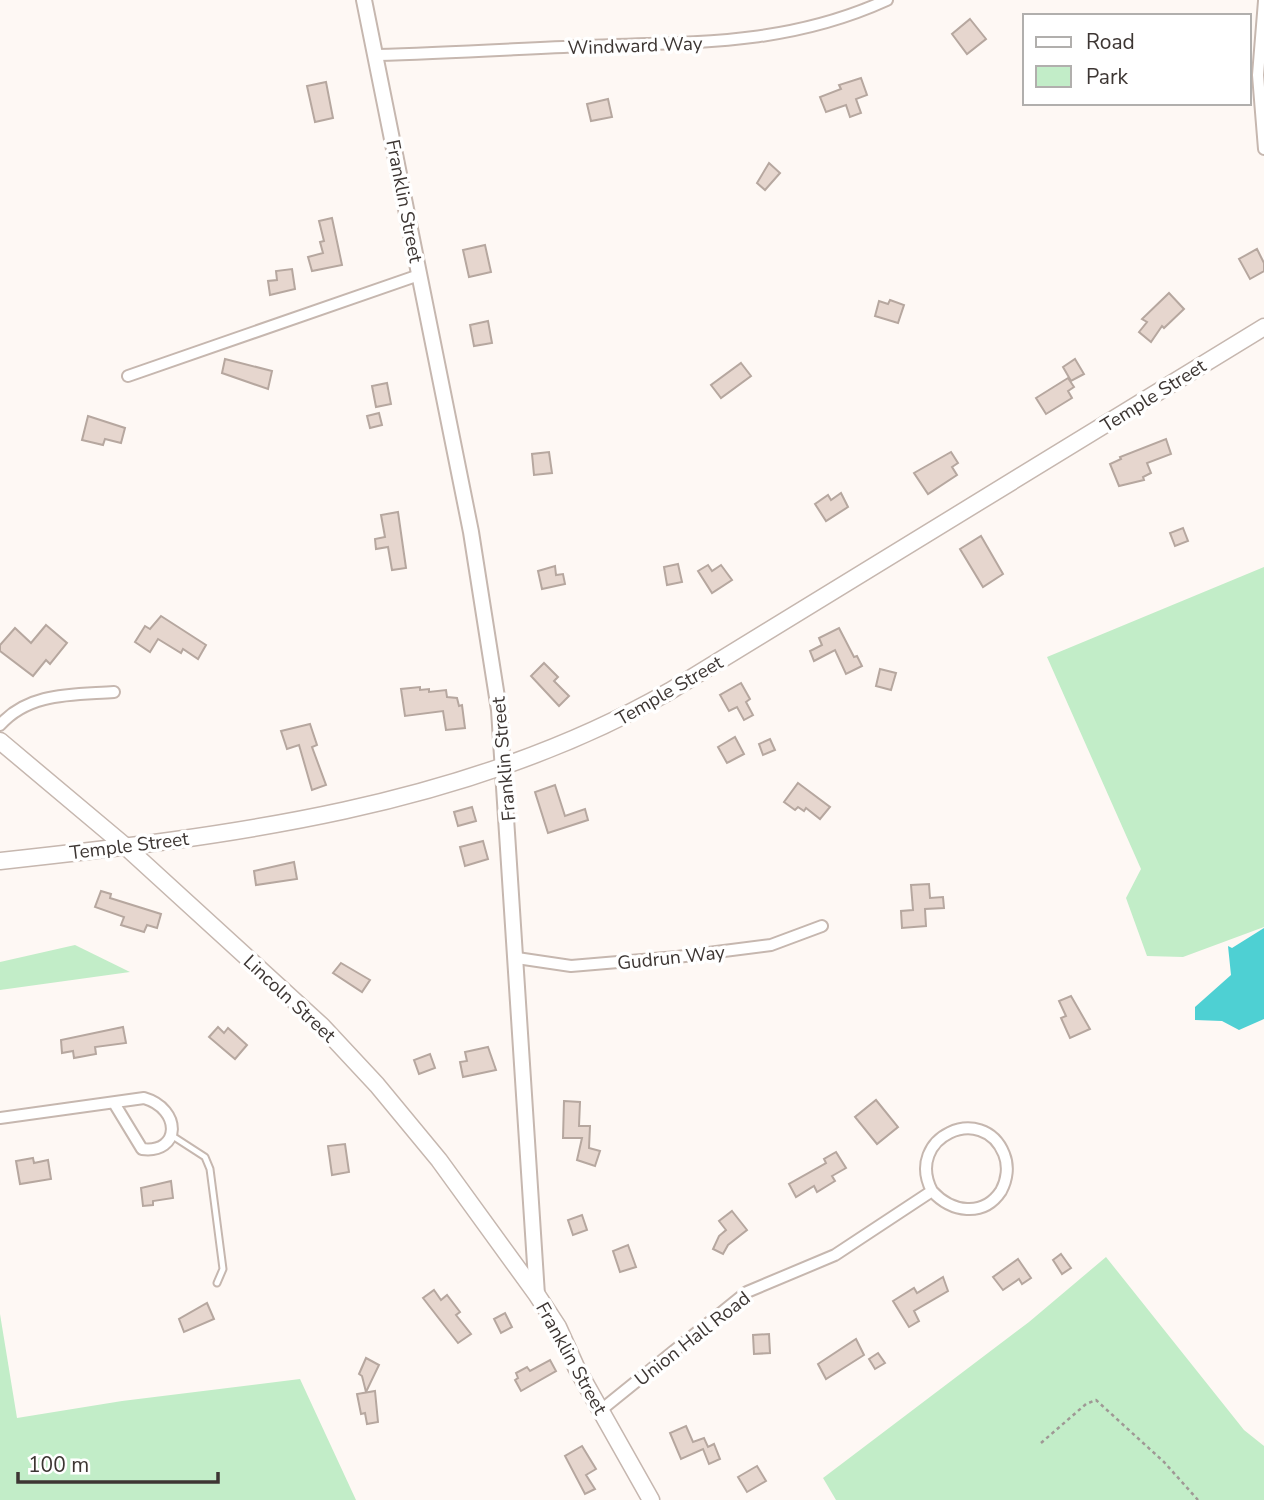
<svg xmlns="http://www.w3.org/2000/svg" width="1264" height="1500" font-family="'Nunito Sans',sans-serif">
<style>
.green{fill:#c2edc8}
.water{fill:#4ed0d3}
.building{fill:#e6d6ce;stroke:#b6a79f;stroke-width:2}
.lines{fill:none;stroke-linecap:round;stroke-linejoin:round}
.service-casing{stroke:#c6b7af;stroke-width:9}
.minor-casing{stroke:#c6b7af;stroke-width:14}
.tertiary-casing{stroke:#c6b7af;stroke-width:18}
.secondary-casing{stroke:#c6b7af;stroke-width:19}
.path{stroke:#9f9895;stroke-width:2.5;stroke-dasharray:3.5 3.5;stroke-linecap:butt}
.service{stroke:#fff;stroke-width:5}
.minor{stroke:#fff;stroke-width:10}
.tertiary{stroke:#fff;stroke-width:14}
.secondary{stroke:#fff;stroke-width:16}
.labels{text-anchor:middle;stroke-width:7;stroke-linejoin:round;paint-order:stroke}
.street-label{font-size:19px;fill:#3d3633;stroke:#fff}
</style>
<rect width="100%" height="100%" fill="#fef8f4"/>
<g class="green">
<path d="M1264 567V927L1183 957 1147 956 1126 898 1141 869 1047 657Z"/>
<path d="M75 945 130 972 0 990V962Z"/>
<path d="M1106 1257 1244 1430 1264 1446V1500H836L823 1478 1029 1322Z"/>
<path d="M0 1314 17 1418 122 1401 300 1379 356 1500H0Z"/>
</g>
<path class="water" d="M1264 928V1019L1239 1030 1222 1021 1195 1020V1007L1231 975 1228 946 1232 948Z"/>
<g class="building">
<path d="M970 19 986 39 967 54 952 34Z"/>
<path d="M861 78 867 95 856 99 861 113 850 117 846 105 826 112 820 97 841 89 839 85Z"/>
<path d="M326 82 333 118 315 122 307 86Z"/>
<path d="M608 99 612 117 591 121 587 104Z"/>
<path d="M769 163 780 173 765 190 757 183Z"/>
<path d="M332 218 342 265 312 271 308 257 323 253 320 242 324 241 319 221Z"/>
<path d="M485 245 491 272 469 277 463 250Z"/>
<path d="M1257 249 1264 263V271L1250 279 1239 259Z"/>
<path d="M292 269 295 289 270 295 268 281 277 280 276 271Z"/>
<path d="M1169 293 1184 309 1164 328 1162 326 1151 342 1139 332 1147 322 1142 319Z"/>
<path d="M890 300 904 305 898 323 875 316 879 301 888 304Z"/>
<path d="M488 321 492 343 474 346 470 325Z"/>
<path d="M225 359 272 371 268 389 222 373Z"/>
<path d="M1075 359 1084 374 1071 381 1063 367Z"/>
<path d="M741 363 751 376 721 398 711 385Z"/>
<path d="M1068 378 1074 387 1068 391 1072 398 1046 414 1036 398Z"/>
<path d="M387 383 391 404 376 407 372 386Z"/>
<path d="M379 413 382 425 370 428 367 416Z"/>
<path d="M88 416 125 428 121 443 105 439 103 445 82 440Z"/>
<path d="M1166 439 1171 454 1147 463 1151 473 1143 477 1144 480 1119 486 1110 464 1121 459 1120 457Z"/>
<path d="M549 452 552 473 534 475 532 454Z"/>
<path d="M951 452 958 463 952 467 957 475 928 494 914 473Z"/>
<path d="M841 493 848 507 826 521 815 504 828 495 831 500Z"/>
<path d="M398 512 406 568 392 570 388 547 376 549 375 539 385 537 381 515Z"/>
<path d="M1183 528 1188 541 1175 546 1170 533Z"/>
<path d="M981 536 1003 574 983 587 960 549Z"/>
<path d="M678 564 682 582 667 585 664 567Z"/>
<path d="M708 565 712 571 721 565 732 580 712 593 698 571Z"/>
<path d="M555 566 556 575 563 574 565 584 542 589 538 571Z"/>
<path d="M161 616 206 645 198 659 183 649 181 653 158 639 150 652 135 642 145 626 150 629Z"/>
<path d="M46 625 67 643 50 664 46 660 33 676 0 651V645L15 628 31 643Z"/>
<path d="M839 628 854 657 857 656 862 666 846 674 835 650 814 661 810 651 822 645 819 638Z"/>
<path d="M544 663 558 677 554 681 569 696 559 706 531 676Z"/>
<path d="M880 669 896 673 891 690 876 686Z"/>
<path d="M741 683 750 699 746 702 753 715 744 720 737 707 729 711 720 695Z"/>
<path d="M420 687V690L429 689V692L446 690 447 697 457 698 459 706 462 705 465 728 446 730 443 711 405 716 401 689Z"/>
<path d="M310 724 317 745 312 747 326 785 312 790 299 745 287 749 281 731Z"/>
<path d="M735 737 744 754 727 763 718 747Z"/>
<path d="M770 739 775 750 763 755 759 744Z"/>
<path d="M798 783 830 807 820 819 806 808 804 811 798 807 795 810 784 802Z"/>
<path d="M555 785 565 816 585 809 588 820 548 833 535 792Z"/>
<path d="M472 807 476 821 458 826 454 812Z"/>
<path d="M483 841 488 859 465 866 460 847Z"/>
<path d="M294 862 297 879 256 885 254 871Z"/>
<path d="M929 884 930 898 943 897 944 908 925 909 926 926 902 928 901 911 913 910 911 885Z"/>
<path d="M101 891 111 894 110 898 161 914 157 928 147 925 144 932 121 925 124 917 95 907Z"/>
<path d="M341 963 370 980 362 992 333 973Z"/>
<path d="M1071 996 1090 1029 1070 1038 1061 1018 1066 1016 1059 1001Z"/>
<path d="M123 1027 126 1043 95 1047 96 1054 74 1058 73 1051 62 1053 61 1040Z"/>
<path d="M218 1027 224 1033 228 1028 247 1045 235 1059 209 1037Z"/>
<path d="M488 1047 496 1070 463 1077 460 1062 467 1061 465 1052Z"/>
<path d="M430 1054 435 1068 419 1074 414 1060Z"/>
<path d="M876 1100 898 1127 877 1144 855 1117Z"/>
<path d="M564 1101 580 1102 579 1126H590L589 1148 600 1151 595 1166 577 1160 582 1138H563Z"/>
<path d="M345 1144 349 1172 332 1175 328 1146Z"/>
<path d="M836 1152 846 1168 832 1176 835 1181 817 1192 814 1186 796 1197 789 1184 826 1163 824 1159Z"/>
<path d="M33 1158 34 1163 48 1160 51 1179 20 1184 16 1161Z"/>
<path d="M171 1181 173 1198 153 1201V1205L143 1206 141 1188Z"/>
<path d="M732 1211 747 1230 728 1245 723 1254 713 1249 719 1236 726 1230 719 1221Z"/>
<path d="M582 1215 587 1230 573 1235 568 1220Z"/>
<path d="M628 1245 636 1267 620 1272 613 1251Z"/>
<path d="M1061 1254 1071 1268 1062 1274 1053 1260Z"/>
<path d="M1018 1259 1031 1278 1022 1284 1019 1279 1003 1290 993 1277Z"/>
<path d="M943 1277 948 1291 914 1311 919 1321 909 1327 893 1301 914 1288 917 1293Z"/>
<path d="M434 1290 441 1300 447 1295 460 1312 456 1315 471 1334 458 1343 423 1298Z"/>
<path d="M207 1303 214 1319 184 1332 179 1319Z"/>
<path d="M505 1313 512 1327 501 1333 494 1319Z"/>
<path d="M769 1334 770 1353 754 1354 753 1335Z"/>
<path d="M856 1339 864 1355 826 1379 818 1364Z"/>
<path d="M878 1353 885 1363 875 1369 869 1359Z"/>
<path d="M366 1358 379 1365 366 1392 362 1376 359 1374Z"/>
<path d="M550 1360 556 1371 521 1391 515 1380 518 1378 516 1373 527 1367 530 1371Z"/>
<path d="M375 1391 378 1422 367 1424 365 1413 361 1414 357 1394Z"/>
<path d="M686 1426 693 1442 704 1438 708 1447 714 1444 720 1459 709 1464 703 1449 681 1459 670 1433Z"/>
<path d="M582 1446 596 1469 586 1475 595 1489 585 1494 565 1456Z"/>
<path d="M757 1466 766 1481 747 1492 738 1477Z"/>
</g>
<g class="lines">
<defs>
<path id="service" d="M171 1135 205 1157 210 1169 223 1269 217 1283"/>
<g id="minor">
<path d="M1264 1 1258 75 1264 149"/>
<path d="M377 55C446 53 515 49 585 46 693 42 786 46 887 0"/>
<path d="M128 376 419 275"/>
<path d="M0 725C29 692 73 695 114 692"/>
<path d="M517 958 571 966 677 957 771 945 822 926"/>
<path d="M0 1118 144 1098C182 1109 181 1154 142 1149L114 1103"/>
<path d="M601 1410 747 1292 835 1255 932 1191C904 1137 983 1102 1004 1154 1009 1166 1007 1180 1001 1191 983 1218 951 1212 932 1191"/>
</g>
<path id="tertiary" d="M364 0 471 532 499 710 537 1295"/>
<g id="secondary">
<path d="M0 741 125 846 322 1026 377 1085 439 1160 537 1295 558 1327 576 1367 651 1500"/>
<path d="M0 861C229 836 466 808 670 691L1264 327"/>
</g>
</defs>
<use href="#service" class="service-casing"/>
<use href="#minor" class="minor-casing"/>
<use href="#tertiary" class="tertiary-casing"/>
<use href="#secondary" class="secondary-casing"/>
<path class="path" d="M1041 1443 1086 1404 1096 1400 1164 1462 1198 1500"/>
<use href="#service" class="service"/>
<use href="#minor" class="minor"/>
<use href="#tertiary" class="tertiary"/>
<use href="#secondary" class="secondary"/>
</g>
<g class="labels">
<g class="street-label">
<text transform="translate(635 45) rotate(-2)" y="7">Windward Way</text>
<text transform="translate(405 201) rotate(79)" y="7">Franklin Street</text>
<text transform="translate(1153 395) rotate(-32)" y="7">Temple Street</text>
<text transform="translate(669 690) rotate(-30)" y="7">Temple Street</text>
<text transform="translate(503 759) rotate(-95)" y="7">Franklin Street</text>
<text transform="translate(129 845) rotate(-7)" y="7">Temple Street</text>
<text transform="translate(671 957) rotate(-6)" y="7">Gudrun Way</text>
<text transform="translate(290 998) rotate(43)" y="7">Lincoln Street</text>
<text transform="translate(692 1338) rotate(-38)" y="7">Union Hall Road</text>
<text transform="translate(572 1358) rotate(61)" y="7">Franklin Street</text>
</g>
</g>
<rect x="1023" y="14" width="228" height="91" fill="#ffffff" stroke="#b1afad" stroke-width="2"/>
<rect x="1036" y="37" width="35" height="10" fill="#ffffff" stroke="#b1afad" stroke-width="2"/>
<text x="1086" y="49" font-size="21" fill="#3d3633">Road</text>
<rect x="1036" y="66" width="35" height="21" fill="#c2edc8" stroke="#b1afad" stroke-width="2"/>
<text x="1086" y="84" font-size="21" fill="#3d3633">Park</text>
<path d="M18 1472v10h200v-10" fill="none" stroke="#3d3633" stroke-width="3.5"/>
<text x="28" y="1472" font-size="21" fill="#3d3633" stroke="#ffffff" stroke-width="5" paint-order="stroke">100 m</text>
</svg>
